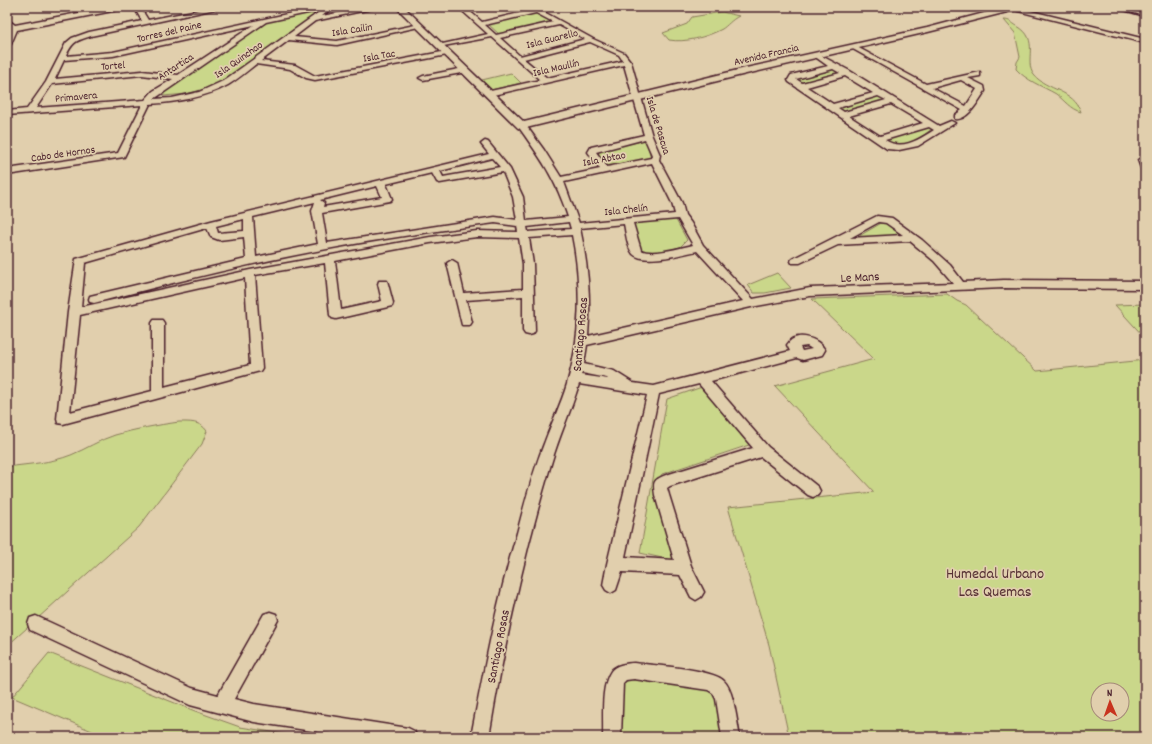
<svg xmlns="http://www.w3.org/2000/svg" width="1152" height="744" font-family="Dekko,sans-serif">
<style>
.green{fill:#cad78a;stroke:#8a7b5a;fill-rule:evenodd}
.lines{fill:none;stroke-linecap:round;stroke-linejoin:round}
.minor-casing{stroke:#4a1f2b;stroke-width:3}
.tertiary-casing{stroke:#4a1f2b;stroke-width:3}
.secondary-casing{stroke:#4a1f2b;stroke-width:3}
.minor{fill:#e1cfad;fill-rule:evenodd}
.tertiary{fill:#e1cfad;fill-rule:evenodd}
.secondary{fill:#e1cfad;fill-rule:evenodd}
.labels{text-anchor:middle;stroke-width:3.5;stroke-linejoin:round;paint-order:stroke}
.far-street-label{font-size:11px;fill:#4a1f2b;stroke:#e1cfad}
.street-label{font-size:13px;fill:#4a1f2b;stroke:#e1cfad}
.near-park-label{font-size:16px;fill:#573134;stroke:#e1cfad}
</style>
<rect width="100%" height="100%" fill="#e1cfad"/>
<filter id="ink" filterUnits="userSpaceOnUse"><feTurbulence type="fractalNoise" baseFrequency=".025" numOctaves="2"/><feDisplacementMap in="SourceGraphic" scale="8" xChannelSelector="R" yChannelSelector="G"/><feConvolveMatrix kernelMatrix="1 2 1 2 8 2 1 2 1" color-interpolation-filters="sRGB"/></filter>
<g filter="url(#ink)">
<g class="green">
<path d="M322 10 217 85 187 94 163 96 166 90 270 20Z"/>
<path d="M722 12 739 16C731 20 727 26 722 29 707 37 685 43 669 40L663 33 687 24 692 17Z"/>
<path d="M536 13 553 22 500 35 488 24Z"/>
<path d="M1004 20C1010 20 1012 23 1017 26 1041 39 1023 61 1034 75 1046 90 1074 90 1081 112 1070 109 1065 101 1056 94 1042 86 1027 81 1016 69L1017 62 1020 57 1015 33Z"/>
<path d="M835 68 841 73 801 83 794 79Z"/>
<path d="M511 73 521 83 491 90 482 80Z"/>
<path d="M879 96 887 100 845 112 837 107Z"/>
<path d="M930 125 933 128C917 140 905 153 885 140Z"/>
<path d="M646 140 651 158 647 162 605 168 596 154 598 151Z"/>
<path d="M673 219 676 220 687 240 680 247 658 253 644 252 638 248 633 225 635 223Z"/>
<path d="M883 222 890 223 907 237 854 239Z"/>
<path d="M777 273 791 288 765 293H754L748 285Z"/>
<path d="M947 294 957 301 966 305 1037 371 1145 360V737H789L769 645 728 507 874 492 775 386 874 359 812 299ZM1098 690H1122V714H1098Z"/>
<path d="M1145 304V338L1115 305Z"/>
<path d="M702 387 749 445 662 474 655 486 684 563 640 553 667 399Z"/>
<path d="M179 422C190 422 200 421 207 431L202 444 139 527 7 646V467C28 464 51 463 71 455 86 449 99 440 115 435 136 429 157 425 179 422Z"/>
<path d="M49 653 195 711 240 727 304 737H106L12 697Z"/>
<path d="M631 679 709 690 716 698 722 737H620V692L623 683Z"/>
</g>
<g class="lines">
<defs>
<g id="minor">
<path d="M134 7H140L148 20 213 7H225L91 36C76 41 73 41 66 56L113 52 319 7H333L322 16 368 7H381L315 21 294 37 337 41 420 24 423 26 337 45 289 40 261 61 295 65 315 76 447 51 450 53 447 55 315 80 306 78 290 69 256 64C247 71 238 79 228 85 204 98 177 102 150 104L124 157 7 175V169L118 153 142 105 7 115V111L27 109 46 82 66 43 72 38 89 32 142 21ZM322 10 223 81 199 92 172 98 154 99 266 22ZM254 25 178 75 142 71 55 79 64 60 113 56ZM142 75 173 79 153 91 145 100 36 108 52 84Z"/>
<path d="M458 7H465L482 22 532 10 527 7H535L593 39 624 53 631 62 652 136 660 155 659 160 682 203 685 215 691 223 703 245 753 299 810 288 953 283 934 261 910 241 838 245 800 263H792L791 261 792 259 877 216 892 218 922 240 950 265 963 282 1004 280 1145 281V289L1004 288 810 296 751 307 587 345 584 364 614 371 633 383 654 386 790 351 787 345C796 330 818 338 825 350L822 355 803 360 797 358 711 381 768 447 818 487 820 491 818 495 813 497 808 495 761 457 670 486 667 488 669 495 691 566 704 592 701 597 696 600 691 597 680 575 622 572 616 590 611 593 606 590 603 585 607 564 647 395 579 384C571 411 559 436 551 464 524 554 504 645 489 737H471C484 669 497 600 517 533 525 502 533 471 545 441 552 422 561 404 567 384 581 338 582 284 572 235L529 238 533 264 535 331 533 334 529 335 525 334 523 331V296L466 300 472 322 470 325H462L447 263 452 260 457 263 464 293 523 289V264L519 238 477 237 430 243 335 261 341 310 382 301 378 284 379 281H387L388 284 393 303 392 306 388 307 336 319 332 318 330 315 325 263 255 275 262 368 260 371 63 424 58 423 57 419 68 312 76 259 211 221 489 154 481 144 485 141 488 142 510 169 523 197 526 221 568 217C556 179 540 157 518 126L519 124H525L544 150 561 177 600 169 588 152 591 147 644 135 624 65 489 96H486V92L540 80 492 37 438 47V45L488 34ZM536 13 553 22 496 35 485 25ZM559 25 585 39 520 56 500 38ZM590 42 619 55 623 61 547 78 524 59ZM645 139 652 155 651 158 607 167 596 152ZM492 158 500 167 443 177 440 171ZM652 163 672 203 675 214 579 223 564 182ZM503 172 513 197 517 220 495 217 327 243 322 213 390 201 392 199 386 184 432 173 437 182 440 183ZM377 186 382 197 323 207 324 203 320 200ZM315 202 312 211 318 244 256 257 253 217ZM244 219V231L218 233 216 226ZM678 219 693 245C680 248 652 256 641 250L633 223ZM569 222 571 229 528 232 527 227ZM879 222 886 223 903 235 850 238ZM495 223 517 226 518 232 477 231 430 237 250 270 81 307 85 263 207 228 211 237 219 240 244 237 246 259 94 295 90 296 89 299 90 302 94 303C160 286 226 269 291 256 359 242 427 232 495 223ZM624 224C626 233 627 247 633 254 644 265 683 254 697 251L743 301 588 336C591 300 588 264 580 228ZM245 278 250 365 164 387V323L162 320H154L152 323V391L70 412 80 315ZM807 346 812 349 802 351 800 347ZM582 373 607 378 608 379 581 375ZM699 384 753 448 666 475C653 480 653 482 655 495L674 560 625 557 659 394Z"/>
<path d="M1010 7H1015L1145 39V43L1010 9Z"/>
<path d="M1113 7H1124L1145 12V16Z"/>
<path d="M851 46H855L926 84 980 72V76L968 78 984 86 985 91C979 100 968 121 955 119V115L962 110 851 48ZM961 80 977 89 966 106 932 88Z"/>
<path d="M816 53 850 71 939 126 951 121 955 123 918 146 899 150 887 149 789 82 788 80 791 75 828 66 814 56 813 55ZM833 69 840 73 802 83 796 79ZM845 76 873 93 833 104 807 87ZM878 96 886 100 844 112 838 108ZM891 104 923 123 880 136 849 116ZM929 127 934 130C918 140 902 151 885 140Z"/>
<path d="M464 68 468 70 467 72 423 80 419 78 423 76Z"/>
<path d="M1145 155V171L1141 168 1138 160Z"/>
<path d="M270 612 276 614 278 620 234 699 254 704 408 728 414 731 417 737H351L254 722 190 705 30 630 28 624 30 618 36 616 192 688 218 695 264 614Z"/>
<path d="M634 663C652 665 713 669 724 681 734 690 737 723 740 737H722L716 699 713 693 708 690 634 679 626 680 623 683 621 737H603C604 718 600 687 611 671 615 665 627 663 634 663Z"/>
</g>
<path id="tertiary" d="M396 7H404L524 122 746 68 927 28 1007 7 1016 8 1015 10 928 32 746 74 522 129 518 128Z"/>
<g id="secondary">
<path d="M110 7H127L123 9 17 30 11 44 7 47 9 28 7 27V19L15 25Z"/>
<path d="M1004 7H1021C1017 11 1008 11 1004 7Z"/>
</g>
</defs>
<use href="#minor" class="minor-casing"/>
<use href="#tertiary" class="tertiary-casing"/>
<use href="#secondary" class="secondary-casing"/>
<use href="#minor" class="minor"/>
<use href="#tertiary" class="tertiary"/>
<use href="#secondary" class="secondary"/>
</g>
</g>
<g class="labels">
<g class="far-street-label">
<text transform="translate(352 29) rotate(-9)" y="4">Isla Cailin</text>
<text transform="translate(169 31) rotate(-13)" y="4">Torres del Paine</text>
<text transform="translate(552 38) rotate(-14)" y="4">Isla Guarello</text>
<text transform="translate(766 54) rotate(-13)" y="4">Avenida Francia</text>
<text transform="translate(379 55) rotate(-10)" y="4">Isla Tac</text>
<text transform="translate(238 59) rotate(-35)" y="4">Isla Quinchao</text>
<text transform="translate(113 65) rotate(-5)" y="4">Tortel</text>
<text transform="translate(175 66) rotate(-33)" y="4">Antartica</text>
<text transform="translate(556 67) rotate(-13)" y="4">Isla Maullín</text>
<text transform="translate(76 96) rotate(-5)" y="4">Primavera</text>
<text transform="translate(659 125) rotate(73)" y="4">Isla de Pascua</text>
<text transform="translate(63 153) rotate(-8)" y="4">Cabo de Hornos</text>
<text transform="translate(604 158) rotate(-11)" y="4">Isla Abtao</text>
<text transform="translate(626 209) rotate(-6)" y="4">Isla Chelín</text>
</g>
<g class="street-label">
<text transform="translate(860 276) rotate(-3)" y="5">Le Mans</text>
<text transform="translate(579 334) rotate(-85)" y="5">Santiago Rosas</text>
<text transform="translate(497 646) rotate(-79)" y="5">Santiago Rosas</text>
</g>
<g class="near-park-label">
<text x="995" y="578">Humedal Urbano<tspan x="995" dy="18">Las Quemas</tspan></text>
</g>
</g>
<rect width="1152" height="744" fill="none" stroke="#e1cfad" stroke-width="24"/>
<rect x="12" y="12" width="1128" height="720" fill="none" stroke="#4a1f2b" stroke-width="1.5" filter="url(#ink)"/>
<g transform="translate(1110 702) rotate(358)"><circle r="19" fill="#e1cfad" stroke="#a58979"/>
<path d="M0-3L7 15L0 10L-7 15Z" fill="#c8321e"/>
<text y="-6" font-size="11" font-weight="bold" text-anchor="middle" fill="#4a1f2b">N</text>
</g>
</svg>
